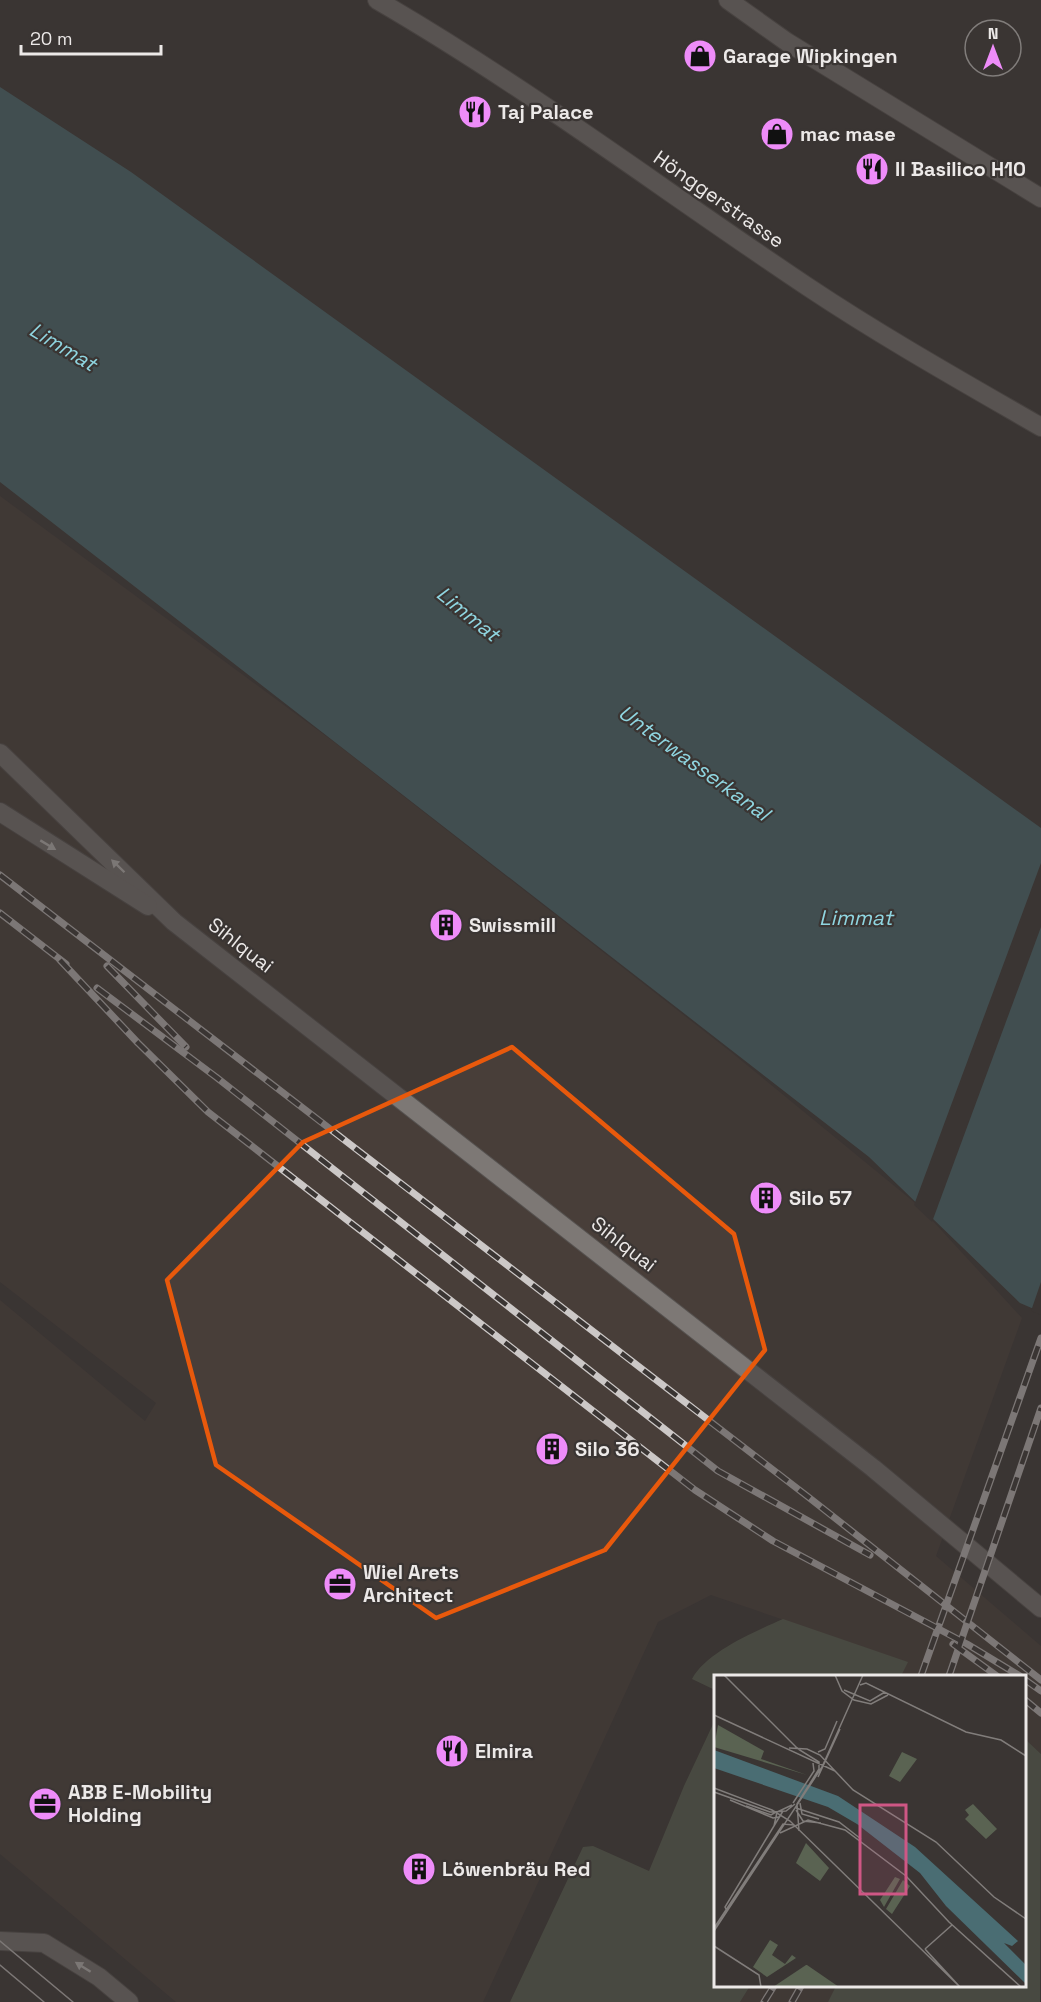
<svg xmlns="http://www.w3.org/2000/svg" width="1041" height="2002" font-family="'Space Grotesk',sans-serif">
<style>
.built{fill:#483e39}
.green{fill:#5a6352}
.water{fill:#4a6d73}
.pier{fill:#3a3533}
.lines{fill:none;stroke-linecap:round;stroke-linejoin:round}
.street-casing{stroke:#565250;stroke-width:20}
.secondary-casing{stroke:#565250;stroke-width:20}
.street{stroke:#7d7875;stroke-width:18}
.secondary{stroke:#7d7875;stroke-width:18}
.tram{stroke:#ccc8c7;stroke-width:1.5}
.rail-casing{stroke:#ccc8c7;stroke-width:7}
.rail{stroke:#3a3533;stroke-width:4.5;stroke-dasharray:14;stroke-linecap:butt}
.oneway{fill:#cbc7c6}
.marked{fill:none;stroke:#e8590c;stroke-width:4.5;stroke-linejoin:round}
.labels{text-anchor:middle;stroke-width:4.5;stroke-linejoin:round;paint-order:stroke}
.poi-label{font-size:20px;font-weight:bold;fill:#ece9e8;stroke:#3a3533;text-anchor:start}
.street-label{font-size:20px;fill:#ece9e8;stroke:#3a3533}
.water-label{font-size:21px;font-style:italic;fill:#8fd5e0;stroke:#3a3533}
.inset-road{fill:none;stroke:#817d7b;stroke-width:1.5}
.view{fill:#cf5785;fill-opacity:0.15;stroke:#cf5785;stroke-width:3}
.inset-edge{fill:none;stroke:#ece9e8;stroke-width:3}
</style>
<rect width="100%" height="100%" fill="#3a3533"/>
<g class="built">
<path d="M0 496 334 742 731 1052 920 1207 1022 1318 936 1556 1041 1646V1754L1025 1739 1024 1676H901L907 1662 711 1595 658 1622 483 2002H176L0 1854V1300L145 1421 156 1403 0 1282Z"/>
<path d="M750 1986H836L828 2002H740Z"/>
</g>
<g class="green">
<path d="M783 1619 908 1662 901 1676H716L715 1690 692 1679C706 1652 756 1631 783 1619Z"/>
<path d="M715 1720 716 1986H750L740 2002H510L583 1847 593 1846 649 1871 684 1786Z"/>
<path d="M1025 1739 1041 1754 1040 2002H828L836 1986H1024Z"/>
</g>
<path class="water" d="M0 87 131 172 1041 828V1312L1020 1303 869 1157 0 482Z"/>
<g class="pier">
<path d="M1041 863V927L932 1222 914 1205Z"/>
<path d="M1041 1282V1315L1031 1311Z"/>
</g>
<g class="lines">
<defs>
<g id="street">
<path d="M728 0 787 42 1041 198"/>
<path d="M0 1941 44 1943 99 1977 129 2002"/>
</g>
<g id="secondary">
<path d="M377 0C527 87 664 191 808 287 883 337 963 382 1041 427"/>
<path d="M0 753 174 922 873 1468 1041 1608"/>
<path d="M0 812 148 906"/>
</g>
</defs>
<use href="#street" class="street-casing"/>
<use href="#secondary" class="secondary-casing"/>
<use href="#street" class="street"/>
<use href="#secondary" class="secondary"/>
<g class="tram">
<path d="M0 1941 73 2002"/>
<path d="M0 1965 44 2002"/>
</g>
<defs>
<g id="rail">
<path d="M0 875 807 1496 1041 1680"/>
<path d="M0 913 66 964"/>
<path d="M60 960 138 1043 208 1112 695 1490 773 1541 967 1644 1020 1676"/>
<path d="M107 966 186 1047"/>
<path d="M97 988 216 1077 718 1471 870 1555"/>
<path d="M953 1644 997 1676"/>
<path d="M921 1676 1041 1338"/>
<path d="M949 1676 1041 1408"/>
<path d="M1024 1679 1041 1691"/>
<path d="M1024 1699 1041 1713"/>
<path d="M764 2002 774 1986"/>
<path d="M792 2002 801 1986"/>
</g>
</defs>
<use href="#rail" class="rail-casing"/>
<use href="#rail" class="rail"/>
</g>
<defs><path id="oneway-solid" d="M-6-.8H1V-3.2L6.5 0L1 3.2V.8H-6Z" transform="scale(1.5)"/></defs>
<g class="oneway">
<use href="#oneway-solid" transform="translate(48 845) rotate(31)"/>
<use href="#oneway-solid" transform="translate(118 866) rotate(-136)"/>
<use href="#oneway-solid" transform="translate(83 1967) rotate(-148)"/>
</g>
<path d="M0 0H1041V2002H0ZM512 1047 734 1234 765 1350 605 1550 436 1618 216 1465 167 1280 303 1142Z" fill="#3a3533" fill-opacity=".55" fill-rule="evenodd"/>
<path class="marked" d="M512 1047 734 1234 765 1350 605 1550 436 1618 216 1465 167 1280 303 1142Z"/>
<defs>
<symbol id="shop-disc" viewBox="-11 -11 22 22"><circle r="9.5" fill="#ee8cf9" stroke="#3a3533"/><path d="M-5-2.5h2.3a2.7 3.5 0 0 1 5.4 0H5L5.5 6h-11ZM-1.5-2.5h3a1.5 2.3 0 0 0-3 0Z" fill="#111"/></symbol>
<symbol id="restaurant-disc" viewBox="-11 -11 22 22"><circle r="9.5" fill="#ee8cf9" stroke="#3a3533"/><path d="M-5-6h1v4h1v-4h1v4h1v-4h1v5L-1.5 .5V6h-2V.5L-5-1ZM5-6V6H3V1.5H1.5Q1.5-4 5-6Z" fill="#111"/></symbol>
<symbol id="building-disc" viewBox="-11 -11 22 22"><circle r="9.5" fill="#ee8cf9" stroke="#3a3533"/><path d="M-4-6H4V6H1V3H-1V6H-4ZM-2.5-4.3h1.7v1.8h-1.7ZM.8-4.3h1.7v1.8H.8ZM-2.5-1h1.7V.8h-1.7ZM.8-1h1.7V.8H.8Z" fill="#111"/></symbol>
<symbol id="office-disc" viewBox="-11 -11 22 22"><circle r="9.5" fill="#ee8cf9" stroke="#3a3533"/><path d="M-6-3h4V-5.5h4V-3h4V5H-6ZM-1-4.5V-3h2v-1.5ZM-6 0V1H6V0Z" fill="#111"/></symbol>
</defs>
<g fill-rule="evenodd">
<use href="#shop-disc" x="681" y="37" width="38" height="38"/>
<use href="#restaurant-disc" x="456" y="93" width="38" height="38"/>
<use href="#shop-disc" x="758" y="115" width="38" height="38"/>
<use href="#restaurant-disc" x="853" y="150" width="38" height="38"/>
<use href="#building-disc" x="427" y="906" width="38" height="38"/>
<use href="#building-disc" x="747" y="1179" width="38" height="38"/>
<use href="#building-disc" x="533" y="1430" width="38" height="38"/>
<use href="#office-disc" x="321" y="1565" width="38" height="38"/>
<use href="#restaurant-disc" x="433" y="1732" width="38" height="38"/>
<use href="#office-disc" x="26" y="1785" width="38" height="38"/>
<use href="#building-disc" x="400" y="1850" width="38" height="38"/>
</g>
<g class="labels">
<g class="poi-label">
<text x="723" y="63">Garage Wipkingen</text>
<text x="498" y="119">Taj Palace</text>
<text x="800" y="141">mac mase</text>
<text x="895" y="176">Il Basilico H10</text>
<text x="469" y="932">Swissmill</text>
<text x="789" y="1205">Silo 57</text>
<text x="575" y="1456">Silo 36</text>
<text x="363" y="1579">Wiel Arets<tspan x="363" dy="23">Architect</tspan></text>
<text x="475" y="1758">Elmira</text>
<text x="68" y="1799">ABB E-Mobility<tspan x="68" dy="23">Holding</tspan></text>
<text x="442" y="1876">Löwenbräu Red</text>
</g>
<g class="street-label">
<text transform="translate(719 199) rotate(35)" y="7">Hönggerstrasse</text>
<text transform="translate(241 945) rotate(38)" y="7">Sihlquai</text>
<text transform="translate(624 1244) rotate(38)" y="7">Sihlquai</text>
</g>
<g class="water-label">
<text transform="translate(63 347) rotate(31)" y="7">Limmat</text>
<text transform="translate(468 614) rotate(39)" y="7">Limmat</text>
<text transform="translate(694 763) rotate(36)" y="7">Unterwasserkanal</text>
<text x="856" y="925">Limmat</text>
</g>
</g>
<g transform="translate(714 1675)">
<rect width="312" height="312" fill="#3a3533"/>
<path d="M4 50 50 76 47 84 93 100 0 72ZM188 77 203 84 186 107 175 101ZM259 129 283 154 272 164 251 144 255 140 251 135ZM92 168 115 193 106 206 82 188ZM181 202 186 204 170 232 166 225ZM189 205 196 211 178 239 172 234ZM56 265 64 270 58 280 71 289 78 280 82 283 53 302 39 292ZM92 290H93L125 312H59Z" fill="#5a6352"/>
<path d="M0 75 124 121 201 172 304 266 298 271 290 268 312 290V309L232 231 206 198 143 149 114 132 0 93Z" fill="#4a6d73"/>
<path class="inset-road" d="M10 0 84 74 105 87V94L83 129 85 156M121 0 128 16 140 25 157 29 174 20M146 10 152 8 252 57 287 65 312 81M130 15 156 26 171 17M0 40 121 96M75 73 93 74 106 80 139 115 222 167 280 222 312 244M104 77 111 74 123 46M104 102 126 54M0 113 58 135 76 146 246 312M0 117 56 137 72 136 81 129M16 125 59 143 65 142M79 128 100 96 99 88M86 128 88 139 105 144M32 131 57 140 62 137M82 133 125 147 147 164M82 135 89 146 107 148M60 151 63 137 78 130M66 158 94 145 131 155 192 201 235 247 307 312M13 236 11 232 69 136M0 253 69 149 80 150M0 256 108 92 149 0M0 271 45 300 47 312M211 274 246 312M211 274 238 250M211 274 227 292"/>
<path class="view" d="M146 130H192V219H146Z"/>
<rect width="312" height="312" class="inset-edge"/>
</g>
<g transform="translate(993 48)"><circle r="28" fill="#3a3533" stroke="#817d7b" stroke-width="1.5"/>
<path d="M0-4.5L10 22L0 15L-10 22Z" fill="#ee8cf9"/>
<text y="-9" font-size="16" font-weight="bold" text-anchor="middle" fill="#ece9e8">N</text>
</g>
<path d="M21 45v9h140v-9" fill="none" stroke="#ece9e8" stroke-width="3"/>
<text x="30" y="45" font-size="18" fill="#ece9e8" stroke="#3a3533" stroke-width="4.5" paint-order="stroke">20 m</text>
</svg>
